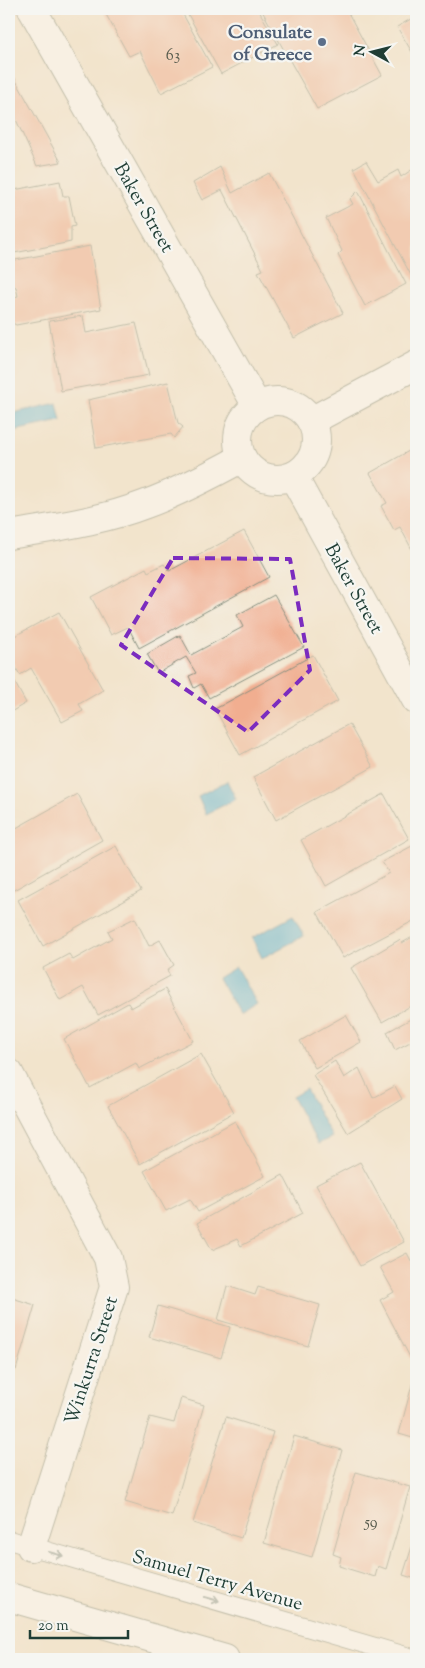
<svg xmlns="http://www.w3.org/2000/svg" width="425" height="1668" font-family="'Sorts Mill Goudy',serif">
<style>
.water{fill:#5cb7d9;stroke:#3e7a86}
.building{fill:#f1ae90}
.lines{fill:none;stroke-linecap:round;stroke-linejoin:round}
.service-casing{stroke:#889080;stroke-width:20}
.minor-casing{stroke:#889080;stroke-width:30}
.motorway-casing{stroke:#889080;stroke-width:30}
.service{stroke:#fff;stroke-width:18}
.minor{stroke:#fff;stroke-width:28}
.motorway{stroke:#fff;stroke-width:28}
.oneway{stroke:#8f9e9a}
.marked{fill:none;stroke:#7b2cbf;stroke-width:4;stroke-dasharray:10 6;stroke-linejoin:round}
.service-dot{fill:#5c6f8a;stroke:#f6f6f2;stroke-width:2}
.labels{text-anchor:middle;stroke-width:4.5;stroke-linejoin:round;paint-order:stroke}
.number-label{font-size:16px;fill:#54594b}
.service-label{font-size:19px;font-weight:bold;fill:#4e5e75;stroke:#f6f6f2;text-anchor:end}
.street-label{font-size:19px;fill:#1f3d34;stroke:#f6f6f2}
</style>
<rect width="100%" height="100%" fill="#f6f6f2"/>
<filter id="ink" filterUnits="userSpaceOnUse"><feTurbulence type="fractalNoise" baseFrequency=".02" numOctaves="2"/><feDisplacementMap in="SourceGraphic" scale="10" xChannelSelector="R" yChannelSelector="G"/><feConvolveMatrix kernelMatrix="1 2 1 2 8 2 1 2 1" color-interpolation-filters="sRGB"/></filter>
<filter id="wash" filterUnits="userSpaceOnUse"><feTurbulence type="fractalNoise" baseFrequency=".0096" numOctaves="4" result="noise"/><feDisplacementMap in="SourceGraphic" scale="20" xChannelSelector="R" yChannelSelector="G"/><feGaussianBlur stdDeviation="1.12" result="paint"/><feColorMatrix in="noise" values="0 0 0 0 0 0 0 0 0 0 0 0 0 0 0 0 0 1.4 0 .05"/><feComposite in="paint" operator="in"/></filter>
<g filter="url(#wash)">
<rect width="100%" height="100%" fill="#f2e4cc"/>
<g class="water">
<path d="M57 403 61 421 13 431 9 414Z"/>
<path d="M227 781 236 799 206 814 198 796Z"/>
<path d="M293 916 304 936 262 958 252 938Z"/>
<path d="M236 967 257 1004 239 1015 218 978Z"/>
<path d="M306 1089 332 1137 318 1144 292 1097Z"/>
</g>
<g id="blocks">
<g class="building">
<path d="M103 9H180L212 67 161 93 140 51 129 56Z"/>
<path d="M185 9H258L278 44 221 74Z"/>
<path d="M261 9H346L382 75 317 109Z"/>
<path d="M416 16V56L415 57 397 27Z"/>
<path d="M9 68 61 162 37 166 9 104Z"/>
<path d="M366 161 378 181 398 170 401 177 416 167V280L414 281 354 168Z"/>
<path d="M220 167 232 193 269 173 343 313 294 338 258 272 263 270 222 190 202 200 193 183Z"/>
<path d="M60 181 63 196H69L75 226 71 227V242L9 254V191Z"/>
<path d="M358 191 406 284 365 306 338 255 342 251 326 218 353 204 350 199Z"/>
<path d="M90 246 101 309 16 325 9 321V302L11 298 18 296 16 287 9 284 10 261Z"/>
<path d="M83 316 86 333 136 323 149 375 61 391 49 321Z"/>
<path d="M168 382 178 423 183 427 174 438 171 434 96 448 88 400Z"/>
<path d="M416 447V557L400 527 394 530 381 506 387 503 370 473Z"/>
<path d="M244 531 269 577 139 648 128 627 111 635 91 597 146 568 148 572 164 564 169 571Z"/>
<path d="M274 595 304 647 209 698 201 684 194 688 189 676 196 673 186 657 158 673 147 654 180 635 191 655 243 627 237 615Z"/>
<path d="M59 612 103 690 79 704 83 711 62 722 31 668 20 675 9 656V639Z"/>
<path d="M313 655 338 701 240 755 215 709Z"/>
<path d="M9 672 26 703 9 713Z"/>
<path d="M349 724 373 767 276 820 253 777Z"/>
<path d="M77 794 102 840 12 891 9 885V832Z"/>
<path d="M384 794 409 839 326 886 301 840Z"/>
<path d="M116 846 141 891 43 946 18 900Z"/>
<path d="M412 846 416 854V921L415 920 343 958 317 912 389 873 382 862Z"/>
<path d="M135 918 149 946 160 940 174 965 167 970 170 976 98 1015 83 987 60 1000 43 968 69 954 73 960 112 938 108 931Z"/>
<path d="M416 935V1003L382 1022 351 968 399 940 402 943Z"/>
<path d="M165 989 193 1041 139 1069 136 1063 90 1088 64 1039 128 1003 131 1008Z"/>
<path d="M346 1015 361 1042 315 1068 300 1041Z"/>
<path d="M416 1016V1048L412 1041 395 1050 387 1032Z"/>
<path d="M201 1054 234 1112 140 1164 108 1106Z"/>
<path d="M335 1061 344 1078 359 1068 373 1098 395 1086 402 1099 348 1133 313 1075Z"/>
<path d="M235 1121 265 1176 198 1212 190 1199 166 1211 144 1171Z"/>
<path d="M360 1162 404 1242 360 1266 316 1185Z"/>
<path d="M283 1175 303 1213 241 1246 237 1239 212 1250 197 1223Z"/>
<path d="M407 1253 416 1270V1361L413 1363 380 1300 394 1292 380 1267Z"/>
<path d="M227 1286 255 1295 258 1287 320 1305 308 1346 218 1320Z"/>
<path d="M9 1293 13 1294 12 1298 35 1305 16 1370 9 1368Z"/>
<path d="M158 1306 230 1327 221 1358 149 1337Z"/>
<path d="M413 1381 416 1382V1439L399 1434Z"/>
<path d="M181 1398 204 1405 172 1516 125 1502 150 1417 174 1423Z"/>
<path d="M226 1417 273 1432 241 1538 193 1523Z"/>
<path d="M294 1436 342 1450 312 1557 264 1543Z"/>
<path d="M356 1472 410 1487 386 1569 378 1566 375 1577 339 1566 341 1557 333 1554Z"/>
<path d="M416 1534V1579L403 1575Z"/>
</g>
</g>
</g>
<g filter="url(#ink)">
<use href="#blocks" fill-opacity="0" stroke="#889080" stroke-width="1"/>
<g class="lines">
<defs>
<path id="service" d="M9 1540 416 1659"/>
<g id="minor">
<path d="M32 9 257 406"/>
<circle cx="277" cy="440" r="39"/>
<path d="M311 421 416 365"/>
<path d="M293 476 416 700"/>
<path d="M9 535C55 527 102 521 146 504 179 492 211 475 242 458"/>
<path d="M9 1073 108 1258 114 1287 31 1547"/>
</g>
<path id="motorway" d="M9 1597 225 1659"/>
</defs>
<use href="#service" class="service-casing"/>
<use href="#minor" class="minor-casing"/>
<use href="#motorway" class="motorway-casing"/>
<use href="#service" class="service"/>
<use href="#minor" class="minor"/>
<use href="#motorway" class="motorway"/>
</g>
<defs><path id="oneway-shaft" d="M-6 0H5M1.5-3L5.5 0L1.5 3" fill="none" stroke-width="1.6" stroke-linecap="round" stroke-linejoin="round" transform="scale(1.25)"/></defs>
<g class="oneway">
<use href="#oneway-shaft" transform="translate(56 1554) rotate(16)"/>
<use href="#oneway-shaft" transform="translate(212 1599) rotate(16)"/>
</g>
</g>
<path d="M0 0H425V1668H0ZM173 558 290 559 310 670 248 732 121 645Z" fill="#f2e4cc" fill-opacity=".55" fill-rule="evenodd"/>
<path class="marked" d="M173 558 290 559 310 670 248 732 121 645Z"/>
<circle class="service-dot" cx="322" cy="42" r="5"/>
<g class="labels">
<g class="number-label">
<text x="173" y="60">63</text>
<text x="371" y="1527">59</text>
</g>
<g class="service-label">
<text x="312" y="38">Consulate<tspan x="312" dy="22">of Greece</tspan></text>
</g>
<g class="street-label">
<text transform="translate(145 207) rotate(60)" y="7">Baker Street</text>
<text transform="translate(355 588) rotate(61)" y="7">Baker Street</text>
<text transform="translate(90 1360) rotate(-72)" y="7">Winkurra Street</text>
<text transform="translate(218 1579) rotate(16)" y="7">Samuel Terry Avenue</text>
</g>
</g>
<rect width="425" height="1668" fill="none" stroke="#f6f6f2" stroke-width="30"/>
<g transform="translate(372 52) rotate(277)" stroke="#f6f6f2" stroke-width="4" paint-order="stroke">
<path d="M0-4L9 19L0 12L-9 19Z" fill="#1f3d34"/>
<text y="-8" font-size="14" font-weight="bold" text-anchor="middle" fill="#1f3d34">N</text>
</g>
<path d="M30 1630v8h98v-8" fill="none" stroke="#1f3d34" stroke-width="2.5"/>
<text x="38" y="1630" font-size="15" fill="#1f3d34" stroke="#f6f6f2" stroke-width="4" paint-order="stroke">20 m</text>
</svg>
